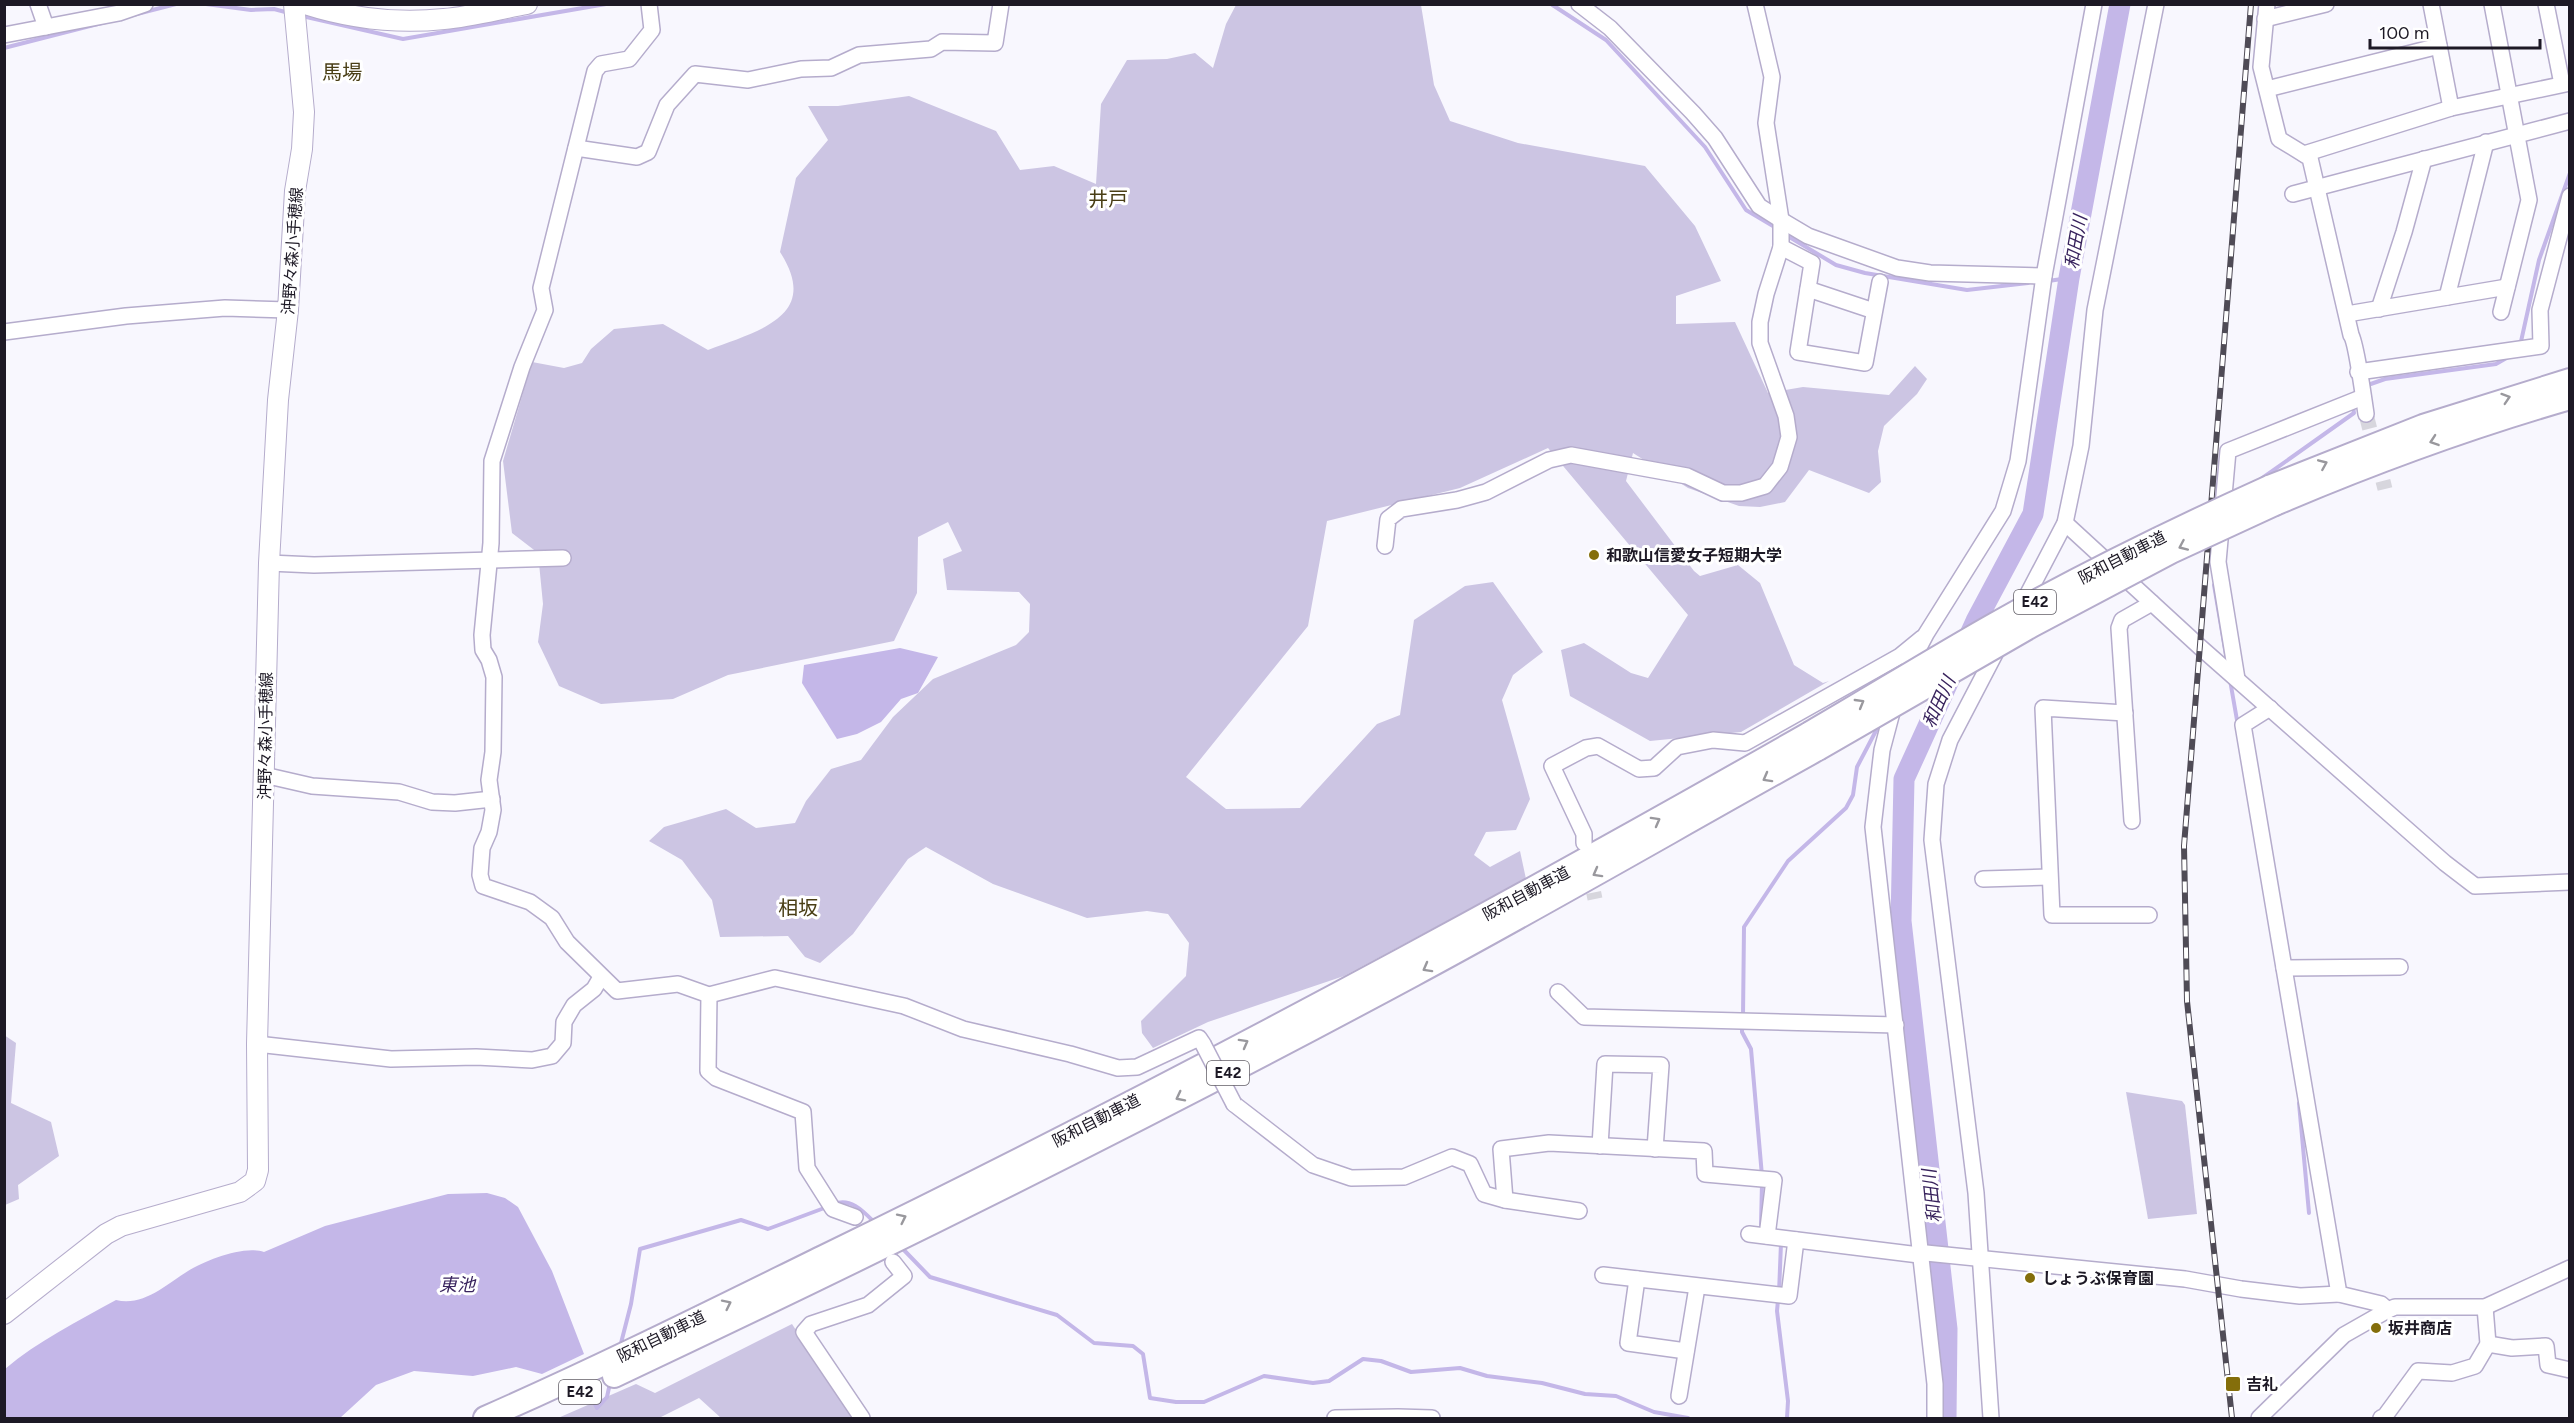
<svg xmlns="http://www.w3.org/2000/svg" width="2574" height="1423" font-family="Figtree,'Noto Sans JP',sans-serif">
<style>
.green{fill:#ccc5e3}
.water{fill:#c4b7e8}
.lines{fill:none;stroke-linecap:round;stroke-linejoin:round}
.stream{stroke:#c4b7e8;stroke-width:4}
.river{stroke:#c4b7e8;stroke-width:21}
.minor-tunnel{stroke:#d7d6dd;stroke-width:15;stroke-dasharray:15 8;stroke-linecap:butt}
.minor-casing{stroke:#b5accc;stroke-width:18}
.major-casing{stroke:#b5accc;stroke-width:22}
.highway-casing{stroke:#b5accc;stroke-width:26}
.minor{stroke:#fff;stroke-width:15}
.major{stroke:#fff;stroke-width:20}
.highway{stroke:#fff;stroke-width:22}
.rail-casing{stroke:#4f4b56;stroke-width:6}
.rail{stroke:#fff;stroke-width:4;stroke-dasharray:11;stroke-linecap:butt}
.minor-bridge-casing{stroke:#b5accc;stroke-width:18;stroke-linecap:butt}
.highway-bridge-casing{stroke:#b5accc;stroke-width:26;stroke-linecap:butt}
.minor-bridge{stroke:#fff;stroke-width:15}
.highway-bridge{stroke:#fff;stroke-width:22}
.oneway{stroke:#99989d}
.poi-dot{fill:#846e0b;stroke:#fff;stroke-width:2}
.labels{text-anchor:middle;stroke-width:6;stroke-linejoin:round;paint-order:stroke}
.shield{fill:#fff;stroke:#615e66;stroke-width:1.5}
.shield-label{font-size:15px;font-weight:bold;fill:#1d1925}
.street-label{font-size:16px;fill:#1d1925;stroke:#fff}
.poi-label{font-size:16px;font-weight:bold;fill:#1d1925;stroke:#fff;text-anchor:start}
.water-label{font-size:18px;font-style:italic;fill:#38235d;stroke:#fff}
.quarter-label{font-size:20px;fill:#493e15;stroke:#fff}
</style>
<rect width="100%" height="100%" fill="#f8f7fe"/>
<g class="green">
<path d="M1236 5H1421L1434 85 1450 121 1518 143 1645 166 1695 226 1721 281 1676 296V324L1735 322 1768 393 1803 387 1889 395 1915 366 1927 379 1917 394 1884 426 1878 451 1881 482 1869 493 1809 470 1785 502 1760 507 1739 506 1688 488 1633 453 1626 481 1694 571 1700 576 1738 565 1760 583 1794 665 1823 683 1829 681 1741 732 1650 741 1570 696 1561 650 1584 643 1631 673 1648 678 1688 615 1548 448 1460 488 1327 521 1308 626 1186 777 1226 809 1300 808 1377 724 1400 715 1414 620 1465 586 1493 582 1543 652 1513 675 1502 700 1530 799 1516 830 1486 832 1474 855 1490 867 1520 851 1526 879 1344 976 1208 1022 1153 1048 1142 1033 1141 1021 1186 976 1189 943 1168 914 1147 911 1087 918 993 884 926 847 908 859 853 934 820 963 805 957 788 936 720 937 712 900 682 860 649 841 664 827 726 809 756 828 795 823 806 801 831 769 861 760 893 717 933 679 1016 645 1029 632 1030 604 1019 592 947 590 943 559 962 551 948 522 918 537 917 593 894 641 728 675 673 699 601 704 559 686 538 642 543 604 538 553 512 533 503 461 532 362 564 368 582 363 591 349 614 329 663 324 708 350C757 331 822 317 780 252L796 178 828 140 808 106H838L909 96 996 131 1020 170 1054 166 1096 184 1101 104 1127 60 1167 59 1195 53 1213 68 1226 24Z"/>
<path d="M4 1035 16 1043 11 1103 51 1122 59 1156 18 1185 19 1199 5 1205Z"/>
<path d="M2126 1092 2176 1100 2182 1101 2185 1105 2197 1214 2148 1219Z"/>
<path d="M792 1324 854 1418H721L699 1398 659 1418H558L636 1384 655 1393Z"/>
</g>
<g class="water">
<path d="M900 648 938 657 918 693 901 699 881 722 857 734 837 739 802 683 804 665Z"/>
<path d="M487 1193 505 1198 518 1207 552 1271 584 1354 542 1374 516 1367 473 1376 414 1371 376 1385 340 1418H5V1369C38 1341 78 1321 116 1300 143 1307 167 1284 188 1271 206 1260 244 1245 264 1252L325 1226 448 1194Z"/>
</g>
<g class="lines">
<g class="stream">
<path d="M206 4 251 10 274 9 289 13"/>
<path d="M1551 4 1606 40 1705 147 1746 210 1778 229"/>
<path d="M302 16 403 39 606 4"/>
<path d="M4 48 176 4"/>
<path d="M1786 235 1836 265 1865 273 1967 290 2028 283"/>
<path d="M2048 281 2069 278"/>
<path d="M2520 346 2539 260 2570 173"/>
<path d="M2365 386 2385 379 2496 364 2510 356"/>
<path d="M2261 479 2354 413 2353 406"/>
<path d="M2214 585 2227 661"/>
<path d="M2230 680 2238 726"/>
<path d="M1743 1016 1744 927 1788 861 1846 808 1853 795 1857 767 1879 725"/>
<path d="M1742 1024V1032L1751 1049 1762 1176"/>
<path d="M2299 1103 2309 1213"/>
<path d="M1762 1183 1761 1225 1764 1228"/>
<path d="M834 1204C851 1197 864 1212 875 1223"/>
<path d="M901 1247 930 1277 1057 1315 1094 1343 1133 1346 1143 1354 1150 1398 1176 1402H1204L1264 1376 1313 1383 1329 1381 1363 1359 1381 1361 1411 1372 1460 1368 1487 1376 1542 1383 1585 1394 1616 1396 1654 1412 1688 1418"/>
<path d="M1779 1293 1781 1243"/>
<path d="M1778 1300 1777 1311 1788 1401 1787 1418"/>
<path d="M620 1347 631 1304 640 1249 741 1220 768 1229 827 1207"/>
<path d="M584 1382 597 1408 607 1397 610 1383"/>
</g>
<path class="river" d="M1946 1418 1947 1329 1901 921 1904 779 1976 621 2033 514 2069 278 2120 4"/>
<g class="minor-tunnel">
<path d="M2366 414 2385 489"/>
<path d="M1589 870 1595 899"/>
</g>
<defs>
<g id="minor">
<path d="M38 4 46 27"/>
<path d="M649 4 652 30 629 59 601 64 595 71 541 288 545 310 522 367 492 461 491 543 482 635 483 650 489 660 494 677 493 752 489 780 493 810 489 832 482 848 480 875 483 886 530 902 552 918 567 942 617 991 678 984 709 995 775 978 904 1006 963 1029 1070 1054 1118 1068 1137 1067 1199 1038 1203 1044"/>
<path d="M1579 4 1610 28 1693 113 1715 138 1759 206 1781 220 1808 236 1897 268 1930 273 2044 276"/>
<path d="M2267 4 2261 67 2279 139 2310 158 2351 335C2356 342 2364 400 2366 414"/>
<path d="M2431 4 2451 108"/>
<path d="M2492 4 2529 200 2501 312"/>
<path d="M2546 4 2562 84"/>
<path d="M2265 19 2326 4"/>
<path d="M4 35 119 13 145 4"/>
<path d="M2267 89 2439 46"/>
<path d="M576 148 637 157 648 152 667 105 695 74 748 80 801 69 831 68 859 55 931 49 942 42 995 43 1001 4"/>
<path d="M2304 154 2451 108 2570 83"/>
<path d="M2293 194 2570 121"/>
<path d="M1781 247 1812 263 1798 352 1865 363 1880 282"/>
<path d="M1808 289 1874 311"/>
<path d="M2447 297 2486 142"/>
<path d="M2379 309 2404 232 2424 159"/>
<path d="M2347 314 2507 287"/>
<path d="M4 332 126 316 225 308 288 310"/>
<path d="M2358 372 2541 346 2540 310 2570 196"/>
<path d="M2065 523 2200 647 2445 863 2475 886 2570 882"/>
<path d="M1385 546 1388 519 1401 509 1457 500 1486 492 1549 460 1571 455 1687 476 1723 493H1741L1765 486 1780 467 1789 437 1786 416 1760 343V322L1766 294 1781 247V220L1766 123 1772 77 1755 4"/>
<path d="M269 563 314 565 563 558"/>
<path d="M2020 609 2065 523 2081 446 2095 310 2156 4"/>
<path d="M1904 676 1926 634 2003 511 2018 461 2044 276 2094 4"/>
<path d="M2237 679 2218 562 2228 451 2363 397"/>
<path d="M1895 701 1882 750 1873 827 1935 1384V1418"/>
<path d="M2270 708 2243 725 2339 1294 2381 1304 2388 1310"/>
<path d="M2125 713 2043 708 2052 915H2149"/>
<path d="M264 775 312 786 399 792 432 802 455 803 492 799"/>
<path d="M2132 821 2119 628 2122 620 2152 603"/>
<path d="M1584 843V834L1552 766 1586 748 1598 746 1639 769 1654 768 1677 747 1713 740 1745 743 1900 656 1922 638"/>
<path d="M1983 879 2049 877"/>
<path d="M2284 968 2400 967"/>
<path d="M1558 992 1584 1017 1896 1025"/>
<path d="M709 995 708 1071 716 1078 803 1112 807 1168 833 1209 855 1217"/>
<path d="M257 1044 391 1059 476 1057 532 1060 552 1056 563 1043 564 1022 574 1005 594 989 601 977"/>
<path d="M1234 1104 1313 1165 1351 1178 1404 1177 1452 1157 1470 1164 1484 1194 1505 1200 1579 1211"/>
<path d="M1600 1146 1605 1064 1661 1065 1655 1149"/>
<path d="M1505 1200 1501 1149 1549 1143 1704 1151 1705 1174 1774 1180 1767 1236"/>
<path d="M1749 1234 1919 1255 1926 1253 2185 1279 2241 1289 2300 1296 2339 1294"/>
<path d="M1603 1275 1789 1296 1796 1240"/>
<path d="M1637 1279 1628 1343 1686 1351"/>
<path d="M2488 1344 2512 1348 2546 1346 2548 1365 2570 1370"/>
<path d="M1679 1396 1697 1287"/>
<path d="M862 1418 804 1332 811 1324 868 1305 904 1276 893 1262"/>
<path d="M1335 1418 1398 1417 1432 1418"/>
<path d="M1991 1418 1976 1193 1932 840 1936 784 1950 740 1999 646"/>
<path d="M2259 1418 2344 1335 2388 1310 2395 1307H2485L2570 1268"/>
<path d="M2381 1418 2385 1416 2418 1371 2452 1373 2475 1366 2488 1344 2485 1307"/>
</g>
<g id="major">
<path d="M305 4C349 18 398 24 444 19 471 17 499 9 527 4"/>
<path d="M4 1314 106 1234 121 1226 240 1192 255 1181 258 1170 257 1044 269 563 278 400 288 310 295 191 302 149 304 112 294 4"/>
</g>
<g id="highway">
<path d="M2269 487 2423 426 2570 380"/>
<path d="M2275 504C2371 463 2469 427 2570 398"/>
<path d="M614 1376C884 1249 1151 1116 1413 975 1549 902 1683 824 1818 749"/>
<path d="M485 1418C599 1368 711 1312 823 1257 1158 1094 1486 918 1810 733"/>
</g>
</defs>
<use href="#minor" class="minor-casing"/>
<use href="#major" class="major-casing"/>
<use href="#highway" class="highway-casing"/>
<use href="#minor" class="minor"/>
<use href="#major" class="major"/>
<use href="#highway" class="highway"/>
<defs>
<path id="rail" d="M2232 1418 2187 1001 2184 846 2251 4"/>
</defs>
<use href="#rail" class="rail-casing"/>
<use href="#rail" class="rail"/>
<defs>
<path id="minor-bridge" d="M1203 1044 1234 1104"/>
<g id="highway-bridge">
<path d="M1810 733C1872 697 1933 659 1995 624 2084 574 2176 529 2269 487"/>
<path d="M1818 749 2033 625 2171 552 2275 504"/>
</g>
</defs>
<use href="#minor-bridge" class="minor-bridge-casing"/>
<use href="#highway-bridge" class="highway-bridge-casing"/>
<use href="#minor-bridge" class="minor-bridge"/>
<use href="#highway-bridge" class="highway-bridge"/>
</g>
<defs><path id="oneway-chevron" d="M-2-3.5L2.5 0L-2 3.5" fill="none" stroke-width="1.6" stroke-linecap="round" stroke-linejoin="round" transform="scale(1.5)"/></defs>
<g class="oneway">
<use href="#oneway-chevron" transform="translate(2506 398) rotate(-18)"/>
<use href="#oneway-chevron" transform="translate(2434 441) rotate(161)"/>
<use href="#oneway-chevron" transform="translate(2323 464) rotate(-23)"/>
<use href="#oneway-chevron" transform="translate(2183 546) rotate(156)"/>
<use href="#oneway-chevron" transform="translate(1860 703) rotate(-30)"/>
<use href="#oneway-chevron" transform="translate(1767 778) rotate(151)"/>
<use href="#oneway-chevron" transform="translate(1656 821) rotate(-29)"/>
<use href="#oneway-chevron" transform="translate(1597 873) rotate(151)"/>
<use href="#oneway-chevron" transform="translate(1427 968) rotate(151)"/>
<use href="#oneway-chevron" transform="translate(1244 1043) rotate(-29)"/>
<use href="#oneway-chevron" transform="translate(1180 1097) rotate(153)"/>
<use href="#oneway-chevron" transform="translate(902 1218) rotate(-26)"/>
<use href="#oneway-chevron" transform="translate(727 1304) rotate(-26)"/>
</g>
<g class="poi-dot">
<circle cx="1594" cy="555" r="6"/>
<circle cx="2030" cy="1278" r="6"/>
<circle cx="2376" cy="1328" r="6"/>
<rect x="2225" y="1376" width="16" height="16" rx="3"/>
</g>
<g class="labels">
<g class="shield">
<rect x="2014" y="590" width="42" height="24" rx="4.5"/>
<rect x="1207" y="1061" width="42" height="24" rx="4.5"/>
<rect x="559" y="1380" width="42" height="24" rx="4.5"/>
</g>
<g class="shield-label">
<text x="2035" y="607">E42</text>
<text x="1228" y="1078">E42</text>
<text x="580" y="1397">E42</text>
</g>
<g class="street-label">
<text transform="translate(292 251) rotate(-86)" y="6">沖野々森小手穂線</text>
<text transform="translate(2122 557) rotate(-27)" y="6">阪和自動車道</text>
<text transform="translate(265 736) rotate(-89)" y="6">沖野々森小手穂線</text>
<text transform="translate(1526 893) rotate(-28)" y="6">阪和自動車道</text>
<text transform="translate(1096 1120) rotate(-27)" y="6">阪和自動車道</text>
<text transform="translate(661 1336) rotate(-26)" y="6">阪和自動車道</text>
</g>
<g class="poi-label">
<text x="1606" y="561">和歌山信愛女子短期大学</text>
<text x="2042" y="1284">しょうぶ保育園</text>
<text x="2388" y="1334">坂井商店</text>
<text x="2246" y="1390">吉礼</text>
</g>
<g class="water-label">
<text transform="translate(2076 242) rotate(-80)" y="6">和田川</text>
<text transform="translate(1939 702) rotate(-66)" y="6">和田川</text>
<text transform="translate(1932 1196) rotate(-96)" y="6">和田川</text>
<text x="457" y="1291">東池</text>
</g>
<g class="quarter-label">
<text x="342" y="79">馬場</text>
<text x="1108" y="206">井戸</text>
<text x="798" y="915">相坂</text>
</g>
</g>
<rect width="2574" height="1423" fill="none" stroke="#1d1925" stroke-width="12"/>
<path d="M2370 39v9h170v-9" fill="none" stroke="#1d1925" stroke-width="3"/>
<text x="2379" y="39" font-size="18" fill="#1d1925" stroke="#ffffff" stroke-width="4.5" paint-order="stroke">100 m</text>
</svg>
